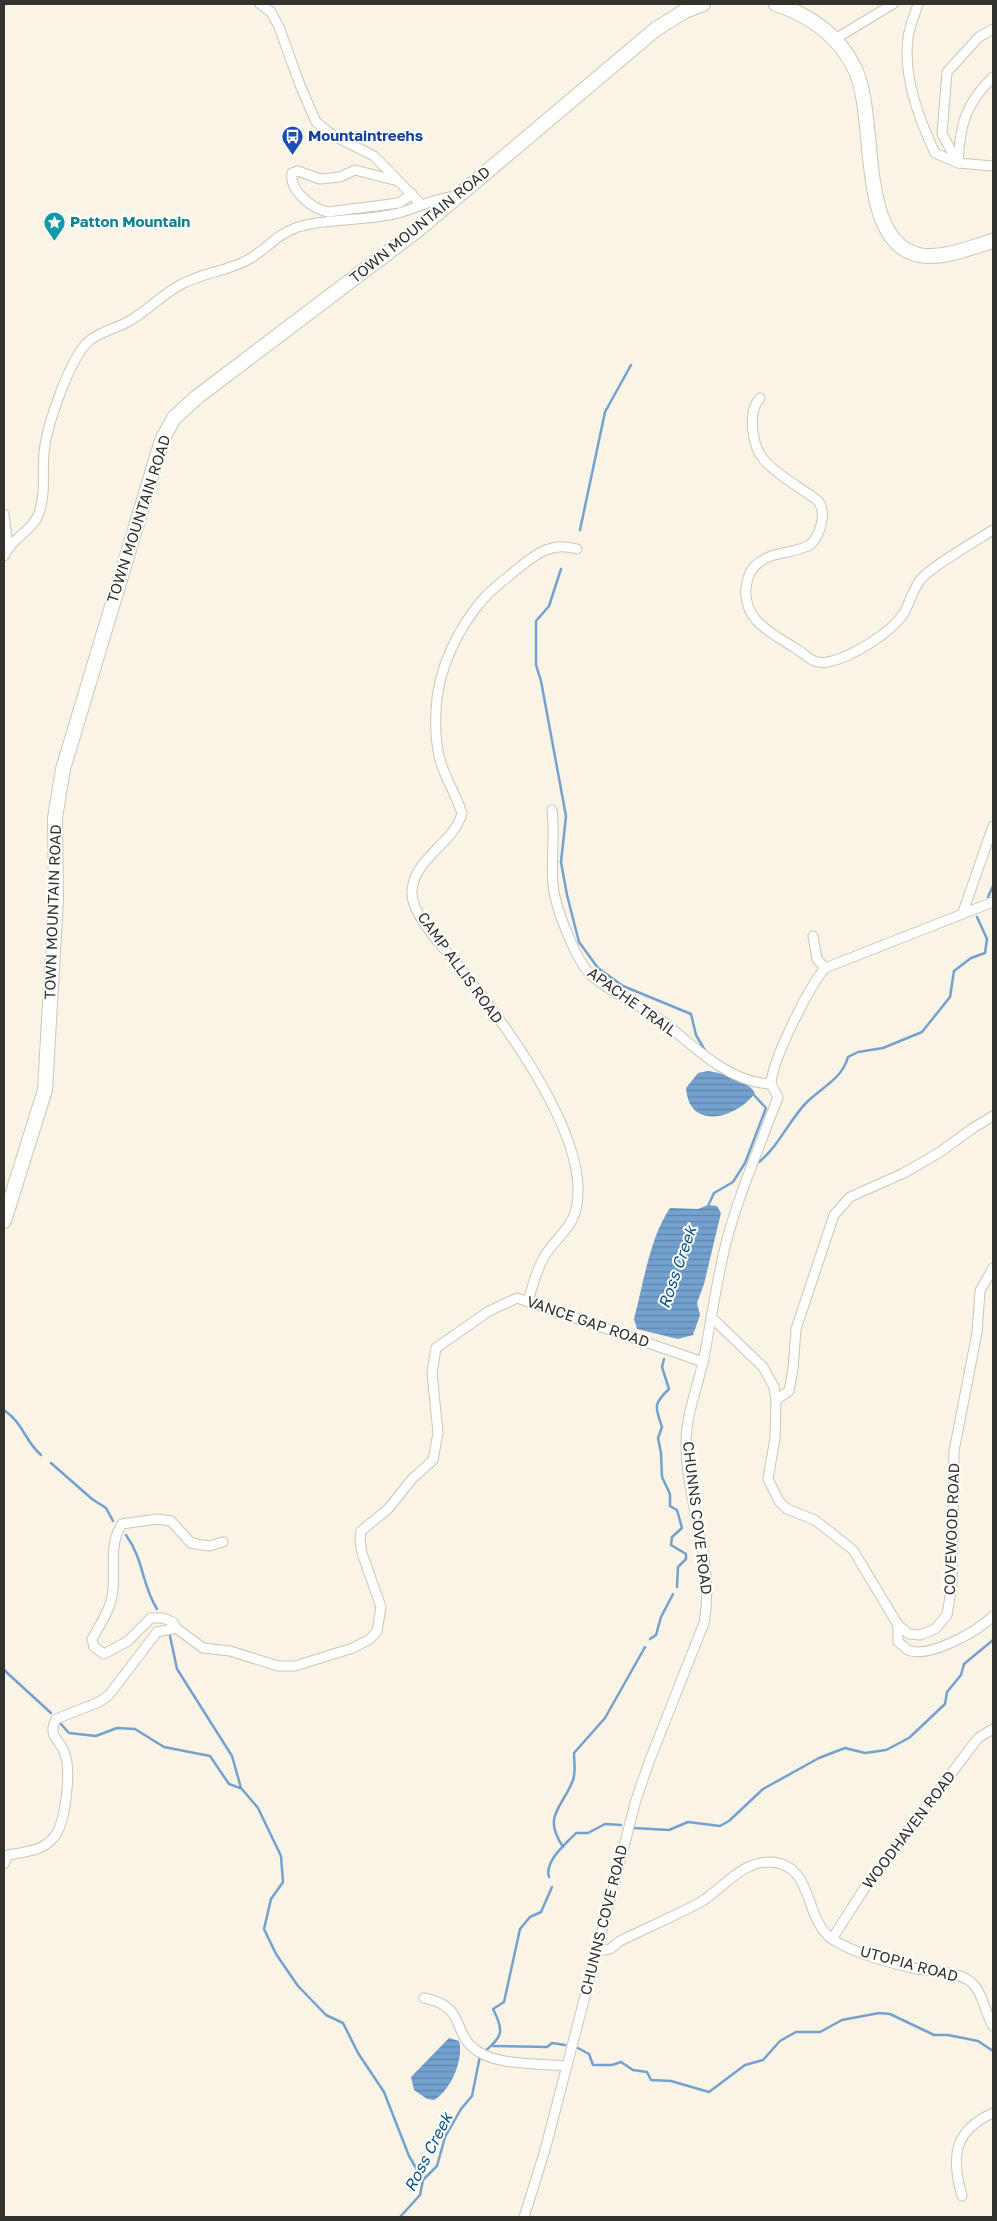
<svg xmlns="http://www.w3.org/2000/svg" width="997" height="2221" font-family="'Golos Text',sans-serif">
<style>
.water{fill:url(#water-rules)}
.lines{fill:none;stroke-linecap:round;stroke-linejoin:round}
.stream{stroke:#74a1cf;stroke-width:2.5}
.street-casing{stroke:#cbc6b8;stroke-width:11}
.secondary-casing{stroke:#cbc6b8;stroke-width:16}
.street{stroke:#fff;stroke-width:9}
.secondary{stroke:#fff;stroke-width:14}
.labels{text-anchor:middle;stroke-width:4;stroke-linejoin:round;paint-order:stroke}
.transit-label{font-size:15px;font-weight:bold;fill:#164399;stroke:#fff;text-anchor:start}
.culture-label{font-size:15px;font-weight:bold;fill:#0d838f;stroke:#fff;text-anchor:start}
.street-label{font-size:15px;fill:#34322d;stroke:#fff}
.water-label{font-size:16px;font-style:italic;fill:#0c528b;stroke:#fff}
</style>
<defs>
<pattern id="water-rules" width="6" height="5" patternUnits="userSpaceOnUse" patternTransform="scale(1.25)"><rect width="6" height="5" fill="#74a1cf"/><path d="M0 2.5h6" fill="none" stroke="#6084a8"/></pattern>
</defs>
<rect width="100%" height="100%" fill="#f9f4e6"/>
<g class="water">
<path d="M708 1071C724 1074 745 1078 755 1093 736 1119 689 1131 686 1088L698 1073Z"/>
<path d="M708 1205 717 1206 721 1213 704 1284 697 1303 700 1315 693 1335 678 1339 637 1329 634 1319C643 1285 650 1237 670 1208L698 1209Z"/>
<path d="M449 2038 459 2041C464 2059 451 2090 434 2100L427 2099 414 2090 411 2077Z"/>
</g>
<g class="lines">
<g class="stream">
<path d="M580 530 605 412 631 365"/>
<path d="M561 569 549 606 536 621V665L541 681 566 816 561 862 567 895 579 942 598 968 623 986 691 1014 696 1035 707 1054"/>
<path d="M988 897 993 886"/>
<path d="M759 1162C779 1146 789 1120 807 1102 822 1087 842 1079 848 1057L858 1052 883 1048 922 1032 950 997 954 971 971 958 985 953 987 939 977 917"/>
<path d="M708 1206 714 1193 733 1182 745 1163 766 1108 752 1093"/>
<path d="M664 1359 662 1367 669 1389C653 1404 655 1407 662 1427L658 1438 661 1453 662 1477 670 1494V1506L677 1510 682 1528 672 1537 671 1545 686 1554V1559L678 1567 677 1587"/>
<path d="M4 1410C24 1424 24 1440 41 1455"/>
<path d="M51 1463 92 1499 106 1508 113 1521"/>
<path d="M126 1535C144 1560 142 1586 157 1609"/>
<path d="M170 1636 177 1669 232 1756 241 1788 258 1808 281 1856 283 1882 271 1899 264 1929 276 1954 298 1986 326 2015 343 2023 358 2053 384 2092 409 2156 423 2180"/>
<path d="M650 1639 656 1635 661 1617 673 1594"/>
<path d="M4 1670 51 1713"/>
<path d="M61 1724 69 1733 96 1736 117 1728 135 1729 164 1747 210 1756 229 1784 240 1788"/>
<path d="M633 1828 669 1830 688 1822 720 1826 729 1821 763 1789 819 1758 845 1748 865 1753 886 1750 909 1738 945 1704 947 1692 961 1675 964 1664 993 1640"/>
<path d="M563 1847C542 1815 562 1809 573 1780 576 1772 574 1761 574 1753L605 1718 645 1647"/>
<path d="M549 1877C544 1861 566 1844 576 1833H588L605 1824 621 1825"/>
<path d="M493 2046 547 2047 552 2043 565 2045"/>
<path d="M578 2048 589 2054 593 2065H612L621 2062 633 2070 647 2072 651 2080 671 2081 709 2092 745 2065 763 2060 780 2041 796 2032H820L842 2020 879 2013 890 2014 934 2035H948L978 2041 993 2051"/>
<path d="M484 2052C502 2037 505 2032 493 2009L504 2002 520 1929 530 1917 541 1912 552 1887"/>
<path d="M400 2217 420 2195 423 2180 437 2166 445 2137 461 2109 472 2096 480 2056"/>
</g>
<defs>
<g id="street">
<path d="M260 4 271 12 279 27 300 85 316 122 334 136 374 156 421 204"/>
<path d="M918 4C915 15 909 27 908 38 903 77 919 119 935 153L958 163C960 125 965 104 993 77"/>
<path d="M993 29 979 37 947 72 942 134 958 163 993 166"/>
<path d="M835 39 893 4"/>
<path d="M398 181 355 170 340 177 320 179 298 171 292 173C289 190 312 209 328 212L399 203 412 194"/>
<path d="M760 398C747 412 752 446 764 460 778 476 800 487 817 500 828 511 820 536 810 545 791 555 770 550 754 567 749 572 747 580 746 588 743 621 772 633 795 648 807 655 812 665 828 662 852 657 891 633 904 613 910 602 913 589 921 579 932 566 977 540 993 530"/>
<path d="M4 514 8 546"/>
<path d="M4 556C12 537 32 532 39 513 46 494 42 473 44 453 46 427 68 365 85 345 96 332 117 329 131 320 150 309 164 292 184 283 205 272 230 271 251 258 267 248 279 233 298 227 331 217 369 222 402 212 421 206 436 198 456 196"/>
<path d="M552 810C555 835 551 860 553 885 555 907 576 961 591 975 615 996 646 1007 670 1027 698 1051 732 1083 771 1084"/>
<path d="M963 912 993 826"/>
<path d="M813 936 817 959 825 968"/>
<path d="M528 1301C532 1287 536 1272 543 1259 552 1241 572 1229 576 1209 593 1140 502 1020 461 969 447 951 409 914 412 890 415 857 454 844 462 813 456 795 445 778 440 760 436 744 435 727 436 711 437 671 458 627 485 597 494 587 506 579 516 570 536 554 551 541 577 549"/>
<path d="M711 1317 763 1367 774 1387 776 1400 775 1438 768 1479 779 1501 787 1509 815 1520 853 1550 898 1625 909 1634 920 1635 935 1629 947 1615 952 1584 954 1451 977 1333 980 1291 993 1268"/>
<path d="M776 1400 789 1391 793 1369 796 1329 834 1215 850 1197 904 1173 940 1152 973 1128 993 1116"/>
<path d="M898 1625V1642C901 1644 905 1648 908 1650 929 1659 978 1631 993 1616"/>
<path d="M176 1628 173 1622 163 1618H151L128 1641 104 1654 94 1647 92 1639C101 1623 112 1607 113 1589 115 1567 109 1543 122 1524L157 1519 171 1521 191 1543 209 1546 223 1542"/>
<path d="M4 1864 8 1855C24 1852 43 1851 54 1837 66 1823 71 1771 65 1754 60 1739 47 1737 56 1719L99 1702 109 1695 157 1632 176 1628 203 1648 230 1651 278 1666H295L353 1648 370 1639 377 1631 381 1607 362 1553 360 1540 361 1531 388 1509 412 1479 433 1460 438 1433 432 1373 436 1348 489 1311 517 1298 703 1362"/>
<path d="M832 1939 862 1892 978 1738 993 1729"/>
<path d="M596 1951 610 1949 620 1941C646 1928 673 1917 699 1903 722 1890 740 1862 769 1862 815 1863 803 1919 832 1939 853 1953 893 1964 917 1969 934 1972 959 1971 972 1983 983 1993 985 2013 993 2026"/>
<path d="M424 1998C469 2007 449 2033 479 2052 501 2066 541 2063 567 2066"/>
<path d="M962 2196C951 2157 953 2131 993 2113"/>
<path d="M524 2217 545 2150 636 1800 649 1762 704 1623C716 1560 685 1502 686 1440 687 1413 697 1388 703 1362 711 1323 716 1283 726 1243 739 1193 760 1146 778 1097L771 1084C772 1060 809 987 825 968L993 902"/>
</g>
<g id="secondary">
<path d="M776 4C809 15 838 35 854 67 879 115 855 241 919 255 943 260 971 247 993 241"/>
<path d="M4 1221 45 1090 56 899 55 818 63 769 162 440 174 418 197 397 419 229 656 29 685 11 703 4"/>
</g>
</defs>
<use href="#street" class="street-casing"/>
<use href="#secondary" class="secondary-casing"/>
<use href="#street" class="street"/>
<use href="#secondary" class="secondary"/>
</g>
<defs>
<symbol id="bus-pin" viewBox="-11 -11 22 30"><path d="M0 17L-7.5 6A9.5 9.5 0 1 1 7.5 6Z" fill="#1a4fb4" stroke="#fff"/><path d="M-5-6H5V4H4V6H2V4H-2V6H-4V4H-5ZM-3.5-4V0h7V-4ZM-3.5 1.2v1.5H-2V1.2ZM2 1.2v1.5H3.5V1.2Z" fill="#fff"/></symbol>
<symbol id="sight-pin" viewBox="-11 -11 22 30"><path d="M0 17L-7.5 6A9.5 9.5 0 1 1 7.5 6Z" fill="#0f9aa8" stroke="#fff"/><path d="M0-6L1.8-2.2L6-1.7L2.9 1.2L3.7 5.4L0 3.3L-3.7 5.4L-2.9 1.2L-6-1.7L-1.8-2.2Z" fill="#fff"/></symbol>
</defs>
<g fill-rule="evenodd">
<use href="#bus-pin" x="280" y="124" width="25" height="34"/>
<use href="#sight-pin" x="42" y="210" width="25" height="34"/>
</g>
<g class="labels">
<g class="transit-label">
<text x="308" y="141">Mountaintreehs</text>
</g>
<g class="culture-label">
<text x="70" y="227">Patton Mountain</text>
</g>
<g class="street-label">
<text transform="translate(420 225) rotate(-39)" y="5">TOWN MOUNTAIN ROAD</text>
<text transform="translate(139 519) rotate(-72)" y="5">TOWN MOUNTAIN ROAD</text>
<text transform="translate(53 912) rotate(-88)" y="5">TOWN MOUNTAIN ROAD</text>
<text transform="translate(460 968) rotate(54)" y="5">CAMP ALLIS ROAD</text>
<text transform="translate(632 1002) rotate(36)" y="5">APACHE TRAIL</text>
<text transform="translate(588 1322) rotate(19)" y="5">VANCE GAP ROAD</text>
<text transform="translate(697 1518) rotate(83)" y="5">CHUNNS COVE ROAD</text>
<text transform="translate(952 1529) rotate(-88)" y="5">COVEWOOD ROAD</text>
<text transform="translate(909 1830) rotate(-53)" y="5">WOODHAVEN ROAD</text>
<text transform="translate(604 1920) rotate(-76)" y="5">CHUNNS COVE ROAD</text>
<text transform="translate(909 1964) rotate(15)" y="5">UTOPIA ROAD</text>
</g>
<g class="water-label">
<text transform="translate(677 1267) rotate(-71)" y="6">Ross Creek</text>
<text transform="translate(428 2152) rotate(-63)" y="6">Ross Creek</text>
</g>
</g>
<rect width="997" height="2221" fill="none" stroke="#34322d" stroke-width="10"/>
</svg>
